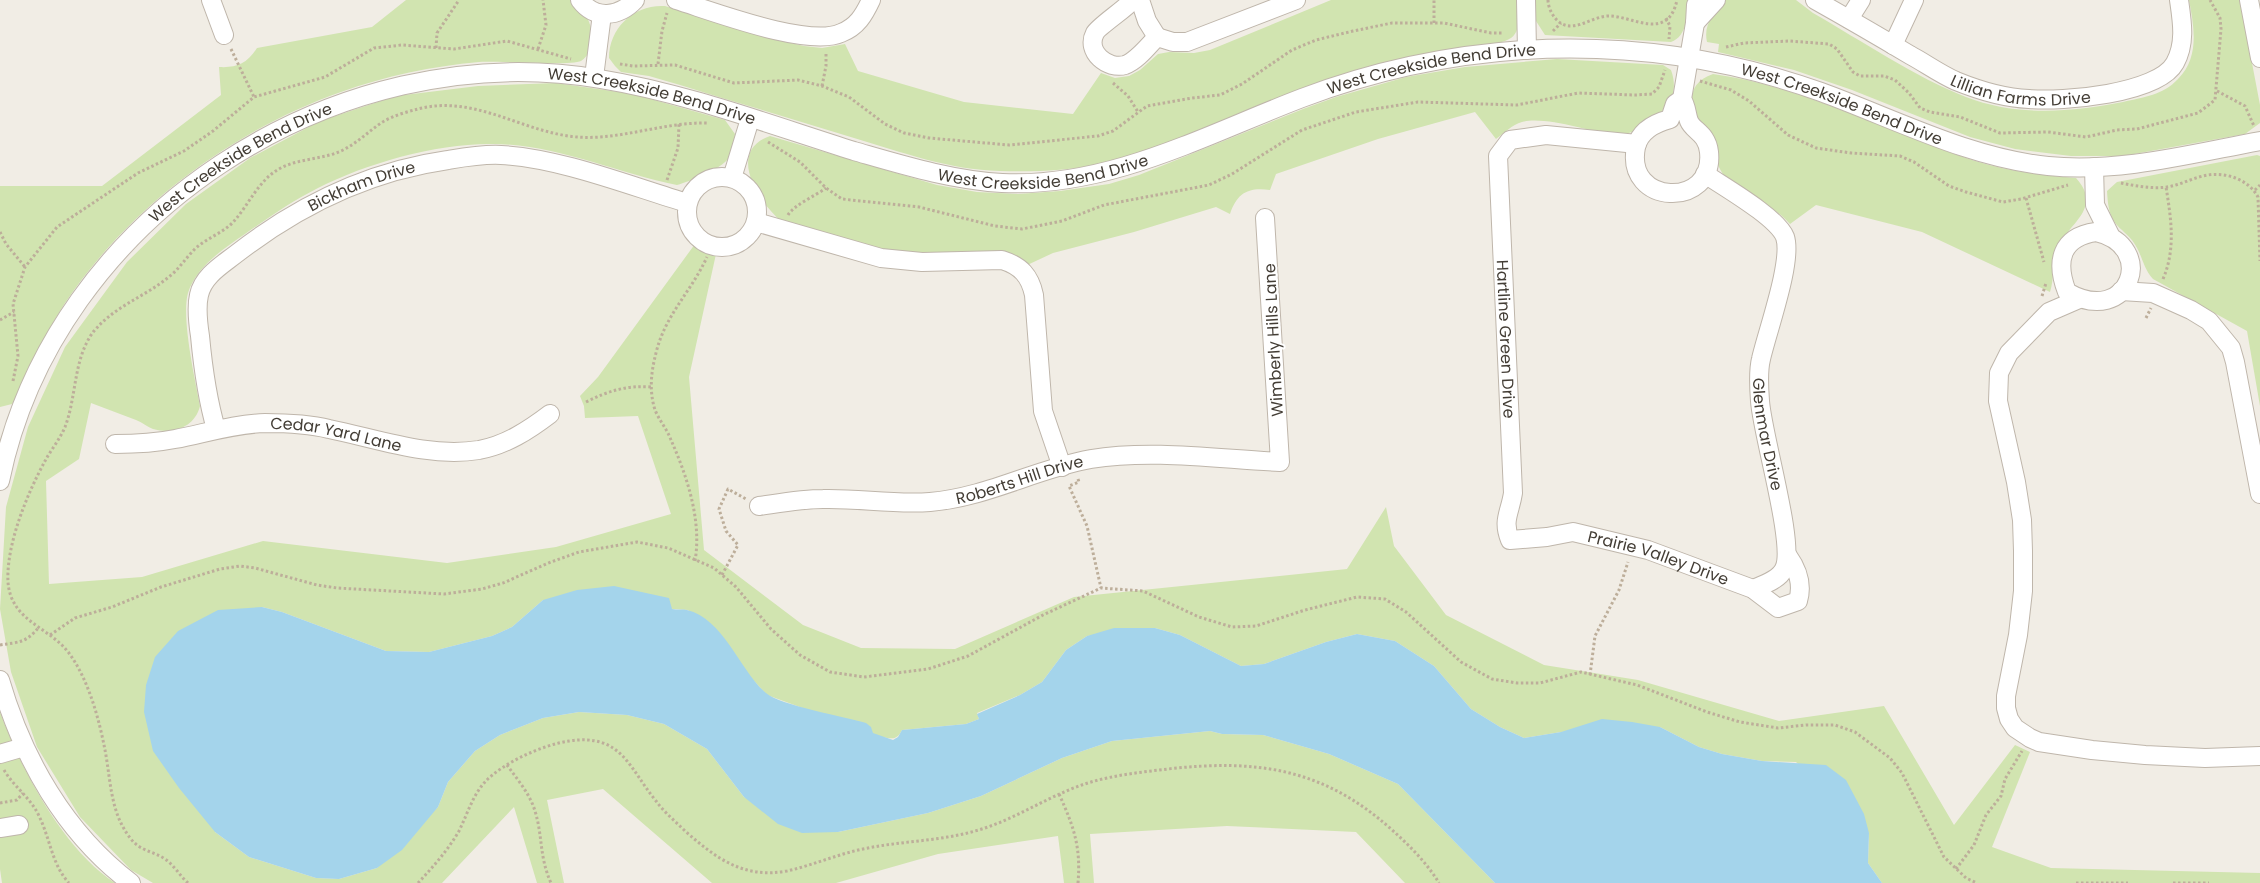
<svg xmlns="http://www.w3.org/2000/svg" width="2260" height="883" font-family="Poppins,sans-serif">
<style>
.green{fill:#d1e4b0}
.water{fill:#a4d4eb}
.lines{fill:none;stroke-linecap:round;stroke-linejoin:round}
.minor-casing{stroke:#bfb6ab;stroke-width:20}
.path{stroke:#bdae9a;stroke-width:3;stroke-dasharray:2.5 2.5;stroke-linecap:butt}
.minor{stroke:#fff;stroke-width:18}
.labels{text-anchor:middle;stroke-width:4;stroke-linejoin:round;paint-order:stroke}
.street-label{font-size:16px;fill:#433d35;stroke:#fff}
</style>
<rect width="100%" height="100%" fill="#f1ede5"/>
<g class="green">
<path d="M406 0H572C576 5 582 9 585 14 594 27 596 52 581 61 571 66 498 61 479 62 433 66 385 76 341 92 233 130 129 207 65 303 52 323 41 344 31 365 24 378 20 392 12 404L0 407V186H102L221 95 219 67C236 68 247 64 257 48L372 27Z"/>
<path d="M1331 0H1518C1518 12 1522 30 1511 38 1498 47 1456 48 1439 51 1420 54 1401 59 1382 63 1284 87 1196 140 1099 164 1067 171 1032 172 1000 171 949 170 902 152 854 138 796 120 738 103 680 85L649 76 621 72 615 66 609 58C609 27 635 4 665 6L778 40 804 46 822 48 845 44 858 71 964 102 1073 114 1101 73 1115 78 1129 76 1140 70 1158 54 1169 52 1194 53 1210 50Z"/>
<path d="M1534 0H1691C1686 15 1688 36 1671 42L1545 35 1536 21Z"/>
<path d="M1724 0H1796L1813 13C1862 41 1915 77 1966 97 2018 117 2071 112 2123 102 2144 97 2163 95 2178 79 2200 57 2194 27 2189 0H2240L2260 105V123L2245 134 2123 156H2071L2015 149 1970 137 1852 90 1794 70 1718 52 1719 44 1707 42C1703 24 1714 14 1724 0Z"/>
<path d="M1557 59 1663 65 1671 70C1680 95 1667 109 1648 123 1637 130 1628 135 1615 136 1591 131 1544 116 1522 122 1512 125 1504 133 1496 139L1475 112 1378 139 1276 174 1270 190C1248 187 1237 193 1230 214L1216 207 1134 232 1053 253 1023 267 879 250 781 221C758 202 726 151 770 136L937 185 977 192 1018 194 1060 191 1109 184 1139 175 1303 109 1336 97 1406 77 1465 67Z"/>
<path d="M1713 74C1804 86 1885 132 1972 160 2006 171 2041 175 2076 178 2104 209 2067 224 2057 249 2051 263 2055 277 2050 292L1922 232 1816 205 1790 224C1772 204 1750 197 1730 182 1720 174 1716 159 1711 148 1699 123 1674 88 1713 74Z"/>
<path d="M556 83 633 94 725 120 735 134C734 140 733 148 731 154 726 168 691 181 677 185 616 173 556 144 493 144 438 143 367 163 318 188 292 201 268 218 245 234 223 249 196 267 188 293 181 317 195 379 200 406 195 427 173 435 153 429 147 427 142 422 136 420 121 414 106 409 91 403L79 459 46 481 49 584 142 577 263 541 447 563 556 547 671 514 638 416 585 418 584 406 580 396 598 377 695 244 716 254 689 377 704 550 803 625 861 648 955 649 1074 597 1347 569 1386 507 1394 546 1446 615 1544 665 1638 680 1779 721 1884 706 1954 825 2015 745 2030 752 1992 847 2051 868 2260 873V883H1882L1868 863 1869 833 1796 762 1762 761 1722 754 1699 747 1660 727 1561 732 1524 738 1500 727 1471 709 1434 666 1395 641 1357 634 1326 642 1264 664 1241 666 1180 635 1155 628 1087 636 1066 650 1042 682 1020 695 977 713 979 719 966 724 902 730C897 740 893 739 882 737L767 695 688 610 543 600 512 627 492 636 429 652 386 651 282 612 262 607 215 832 249 857 316 878 339 879 377 868 438 807 448 782 475 751 500 735 543 718 579 712 627 715 664 724 707 749 744 797 838 832 928 813 981 796 1062 758 1112 741 1210 731 1222 734 1263 735 1329 754 1398 784 1495 883H1405L1356 832 1227 826 1090 834 1094 883H1064L1058 836 938 854 836 883H712L603 789 547 800 564 883H537L514 807 442 883H153L131 870 80 817 37 747 11 672 0 609 6 507 28 427 65 347 127 262 186 204 250 158 320 121 396 96 478 86Z"/>
<path d="M2257 155 2260 156V406L2247 331 2153 279C2144 269 2143 259 2137 248 2133 240 2128 236 2122 230 2109 219 2108 207 2107 191L2117 182Z"/>
<path d="M0 712C21 769 63 849 115 883H2L0 869Z"/>
</g>
<path class="water" d="M614 586 669 598 672 609C677 610 683 609 687 610 724 619 740 671 766 693 779 705 846 717 866 723L871 727 873 733 893 740 898 737 902 730 966 724 979 719 977 714 1020 695 1042 682 1066 650 1087 636 1114 628H1155L1180 635 1241 666 1264 664 1326 642 1357 634 1395 641 1434 666 1471 709 1500 727 1524 738 1561 732 1602 719 1632 722 1660 727 1699 747 1722 754 1762 761 1826 765 1846 780 1864 814 1869 833 1868 863 1882 883H1495L1398 784 1329 754 1263 735 1222 734 1210 731 1112 741 1062 758 981 796 928 813 838 832 802 833 778 824 744 797 707 749 664 724 627 715 579 712 543 718 500 735 475 751 448 782 438 807 402 850 377 868 339 879 316 878 249 857 215 832 179 788 153 751 144 712 146 685 155 657 178 631 218 610 262 607 282 612 386 651 429 652 492 636 512 627 543 600 577 590Z"/>
<g class="lines">
<defs>
<g id="minor">
<path d="M211 0 224 35"/>
<path d="M580 0C595 20 619 17 635 0"/>
<path d="M676 0C712 11 808 48 841 33 857 27 864 15 871 0"/>
<path d="M1133 0C1125 9 1098 27 1095 33 1085 52 1108 70 1125 65 1137 61 1149 45 1157 37"/>
<path d="M1140 0 1147 21 1157 37"/>
<path d="M1526 0 1527 50"/>
<path id="s1" d="M1815 0C1847 18 1878 36 1910 55 1925 63 1940 74 1956 81 1978 90 2005 98 2029 99 2062 102 2158 94 2175 63 2186 43 2182 21 2179 0"/>
<path d="M2249 0 2260 58"/>
<path d="M1849 19 1861 0"/>
<path d="M1695 23 1716 0"/>
<path d="M1157 37 1173 42H1187L1296 0"/>
<path d="M1893 45 1914 0"/>
<path d="M594 77 602 14"/>
<path d="M1682 99 1675 104 1670 119C1655 123 1640 130 1636 147 1624 206 1715 209 1709 152 1707 133 1693 131 1689 121 1686 113 1687 107 1682 99L1695 23 1696 5 1699 0"/>
<path id="s2" d="M1637 144 1546 135 1510 140 1498 156 1513 493C1510 513 1502 520 1510 540L1547 537 1573 532 1648 550 1753 589 1778 608 1798 601C1803 584 1798 570 1788 556"/>
<path d="M2094 167 2095 205 2110 235"/>
<path id="s3" d="M1705 174C1724 187 1777 217 1785 237 1793 261 1767 332 1761 359 1758 371 1759 388 1760 401 1762 434 1796 546 1784 569 1779 580 1763 585 1753 589"/>
<circle cx="722" cy="212" r="35"/>
<path d="M732 178 750 119"/>
<path d="M756 222 881 258 922 262 1002 260C1021 266 1030 276 1034 295L1043 411 1062 467"/>
<path d="M2096 232C2158 246 2130 328 2067 292 2055 261 2061 237 2096 232Z"/>
<path d="M2121 291 2153 293 2191 310 2209 321 2231 348 2235 362 2260 494"/>
<path d="M2079 299 2049 312 2009 353 1999 373 1998 401 2016 482 2022 520 2023 551V591L2018 635 2006 696V708L2009 719 2015 728 2030 738 2039 742 2092 750 2145 755 2205 758 2260 756"/>
<path id="s4" d="M216 429C207 398 203 368 200 336 198 323 196 308 199 295 203 276 222 265 236 254 299 205 370 171 448 160 466 157 483 154 501 155 560 158 630 186 687 203"/>
<path id="s5" d="M115 444C135 444 155 443 175 439 206 433 234 424 265 423 286 423 309 424 329 429 378 439 429 458 479 450 506 445 529 430 550 414"/>
<path id="s6" d="M0 481C54 216 336 34 600 79 686 93 771 125 854 151 903 165 951 180 1002 183 1109 188 1205 135 1302 98 1373 71 1448 55 1523 50 1624 44 1726 58 1821 92 1895 119 1969 158 2048 166 2119 173 2190 154 2260 141"/>
<path id="s7" d="M759 506C780 503 802 499 823 499 858 498 895 505 930 502 988 497 1035 469 1091 459 1152 449 1218 459 1280 462L1265 218"/>
<path d="M0 680C23 759 65 833 131 883"/>
<path d="M0 754 24 747"/>
<path d="M0 828 19 825"/>
</g>
</defs>
<use href="#minor" class="minor-casing"/>
<g class="path">
<path d="M1548 0C1548 6 1551 13 1555 18 1571 37 1590 16 1609 16 1633 16 1668 42 1677 0"/>
<path d="M1666 18 1670 26 1669 39"/>
<path d="M1434 23V0"/>
<path d="M1553 31 1561 23"/>
<path d="M1726 47 1744 43 1789 41 1829 44 1837 49 1853 72 1860 76H1884L1895 80 1909 93 1920 108 1930 112 1960 117 2000 133 2048 132 2086 137 2117 130 2137 129 2198 113 2215 100 2221 29 2220 18 2210 0"/>
<path d="M436 48 437 33 459 0"/>
<path d="M231 49 254 97"/>
<path d="M538 49 546 25 543 0"/>
<path d="M620 64 633 66 675 65 734 83 798 80 822 86 849 97 885 124 904 133 929 138 1009 145 1098 136 1113 131 1147 106 1192 98 1220 95 1242 84 1292 50 1316 40 1353 31 1392 23H1444L1491 33H1502"/>
<path d="M658 64 662 31 667 13"/>
<path d="M1700 81 1731 90 1749 101 1788 135 1816 148 1851 153 1900 156 1914 162 1949 186 1966 192 2003 202 2021 199 2068 185"/>
<path d="M1113 83 1128 96 1138 112"/>
<path d="M822 86 826 66V52"/>
<path d="M2217 91 2245 106 2254 126"/>
<path d="M768 142 800 162 826 188 842 199 919 207 995 226 1022 229 1062 221 1104 205 1209 185 1232 174 1302 130 1356 112 1418 102 1517 105 1578 93 1635 95 1652 94 1659 87 1665 70"/>
<path d="M667 180 678 148 679 124"/>
<path d="M2121 183C2136 186 2152 189 2167 187 2181 185 2194 177 2208 175 2227 172 2249 180 2258 197L2260 261"/>
<path d="M2255 190 2260 185"/>
<path d="M2026 198 2044 262"/>
<path d="M788 215C794 205 815 196 826 188"/>
<path d="M0 232 6 244 25 267"/>
<path d="M2163 279C2176 249 2171 218 2166 187"/>
<path d="M2042 296 2046 283"/>
<path d="M2146 318 2151 308"/>
<path d="M0 320 14 312"/>
<path d="M13 381 18 356 13 304 25 267 57 227 138 173 184 151 213 131 254 97 325 77 374 48 402 45 454 49 507 41 571 59"/>
<path d="M586 402C608 391 627 385 651 387"/>
<path d="M1078 479 1079 482 1069 486 1087 526 1101 588"/>
<path d="M695 561C702 521 687 476 671 440 667 429 659 420 655 410 649 391 651 372 656 353 665 315 691 292 707 257"/>
<path d="M722 575 738 545 726 531 719 509 728 489 746 499"/>
<path d="M50 635 75 618 112 607 161 587 220 569 240 566 255 568 317 585 337 588 444 594 482 589 503 583 551 562 579 552 637 542 668 548 714 568 736 587 771 629 800 655 830 672 864 677 928 669 968 656 1043 615 1101 588 1143 591 1199 617 1232 627 1256 626 1305 610 1357 597 1385 599 1406 612 1461 662 1492 679 1517 683H1540L1581 672 1637 685 1707 712 1740 722 1778 728 1806 725H1835L1855 732 1890 758 1902 773 1944 857 1966 878 1977 883"/>
<path d="M0 645C19 642 26 643 39 627"/>
<path d="M1590 675 1595 636 1619 590 1628 562"/>
<path d="M507 765C517 779 530 794 535 811 543 837 539 856 551 883"/>
<path d="M4 770C14 787 31 798 39 816 50 838 52 865 69 883"/>
<path d="M1059 794C1074 827 1081 847 1078 883"/>
<path d="M0 803 17 800 23 793"/>
<path d="M1956 869 1974 845 1986 815 2001 796 2005 779 2022 751"/>
<path d="M188 883C180 876 174 865 165 859 153 851 140 851 131 839 110 813 111 781 105 750 99 719 89 682 71 656 52 627 11 623 8 582 6 545 27 494 45 461 51 450 60 439 65 427 77 396 73 358 94 331 116 305 145 297 170 276 180 268 187 256 197 247 209 237 225 232 235 220 249 204 259 180 279 169 298 158 323 160 343 150 357 143 368 132 381 123 392 116 406 112 418 109 472 95 516 128 568 136 614 143 660 122 707 123"/>
<path d="M418 883C433 867 448 850 459 831 467 815 472 797 484 783 502 763 542 745 569 741 622 733 629 768 656 801 664 812 675 821 685 831 716 858 743 879 787 871 814 865 840 853 868 848 903 841 940 841 975 831 1016 820 1050 794 1091 782 1115 775 1142 772 1168 769 1256 759 1323 768 1391 829 1409 845 1427 863 1439 883"/>
<path d="M2076 883H2128"/>
<path d="M2173 883H2209"/>
</g>
<use href="#minor" class="minor"/>
</g>
<g class="labels">
<g class="street-label">
<text dy="6" stroke="none"><textPath href="#s6" startOffset="1658">West Creekside Bend Drive</textPath></text>
<text dy="6" stroke="none"><textPath href="#s1" startOffset="229">Lillian Farms Drive</textPath></text>
<text dy="6" stroke="none"><textPath href="#s6" startOffset="848">West Creekside Bend Drive</textPath></text>
<text dy="6" stroke="none"><textPath href="#s6" startOffset="2078">West Creekside Bend Drive</textPath></text>
<text dy="6" stroke="none"><textPath href="#s6" startOffset="414">West Creekside Bend Drive</textPath></text>
<text dy="6" stroke="none"><textPath href="#s6" startOffset="1252">West Creekside Bend Drive</textPath></text>
<text dy="6" stroke="none"><textPath href="#s4" startOffset="336">Bickham Drive</textPath></text>
<text dy="6" stroke="none"><textPath href="#s2" startOffset="331">Hartline Green Drive</textPath></text>
<text transform="translate(1273 340) rotate(-93)" y="6">Wimberly Hills Lane</text>
<text dy="6" stroke="none"><textPath href="#s3" startOffset="304">Glenmar Drive</textPath></text>
<text dy="6" stroke="none"><textPath href="#s5" startOffset="224">Cedar Yard Lane</textPath></text>
<text dy="6" stroke="none"><textPath href="#s7" startOffset="264">Roberts Hill Drive</textPath></text>
<text dy="6" stroke="none"><textPath href="#s2" startOffset="686">Prairie Valley Drive</textPath></text>
</g>
</g>
</svg>
